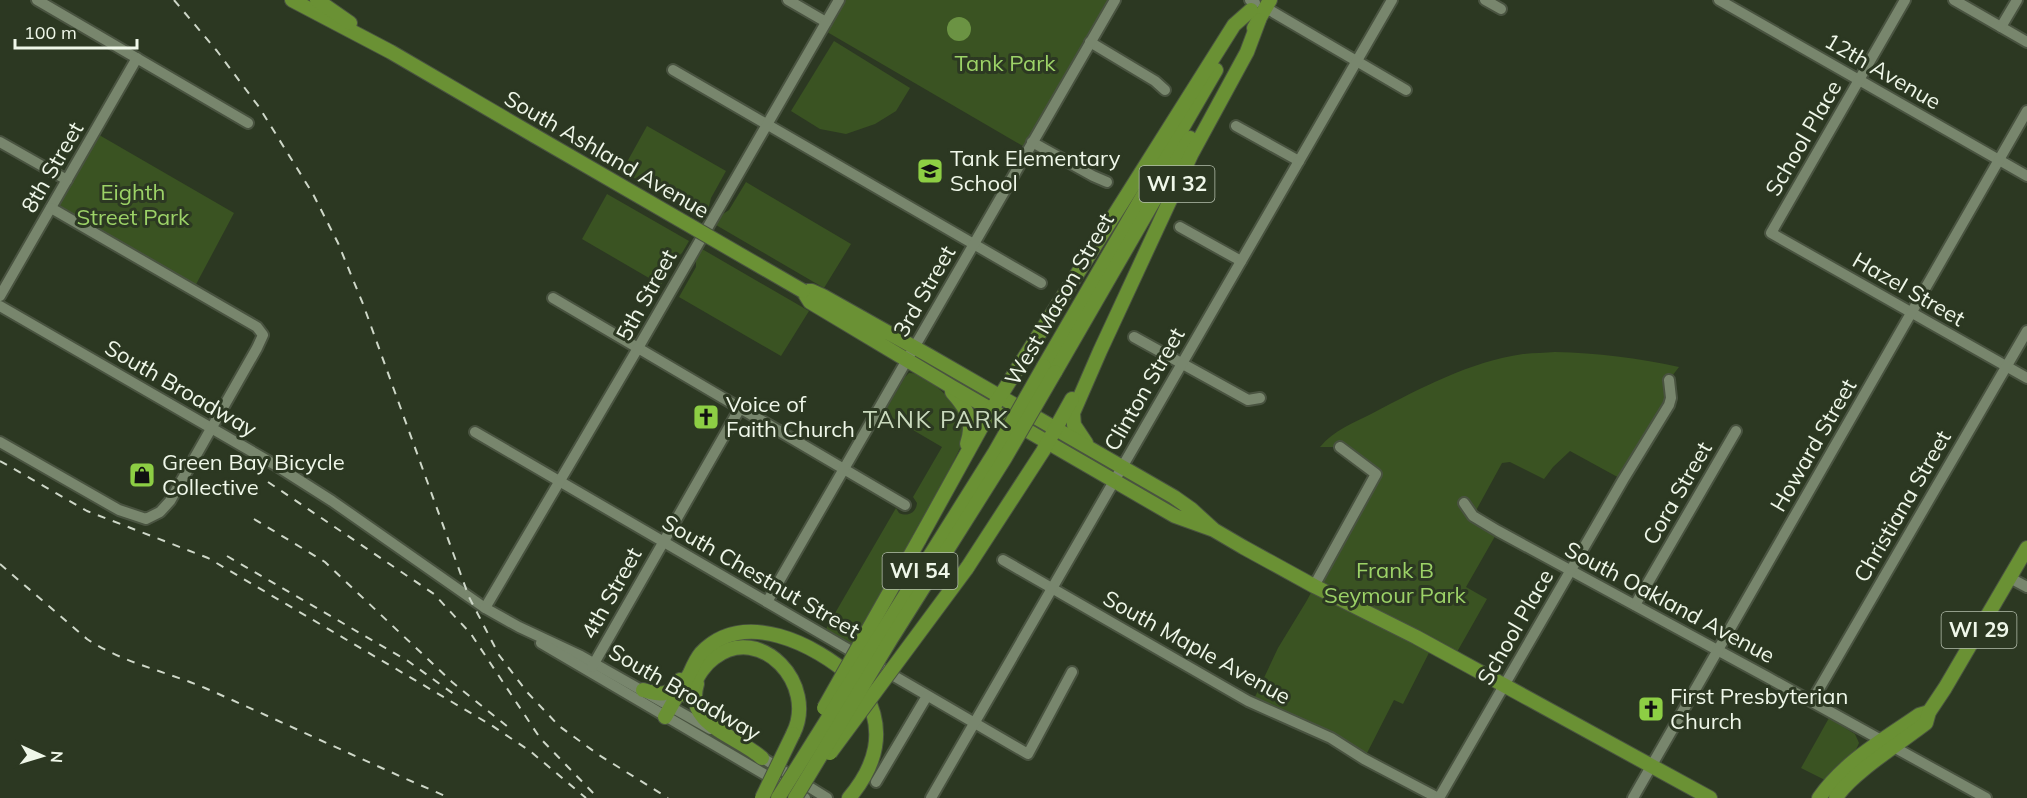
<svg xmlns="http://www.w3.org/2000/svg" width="2027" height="798" font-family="Mulish,sans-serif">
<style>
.green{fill:#3a5322}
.water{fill:#6b9343}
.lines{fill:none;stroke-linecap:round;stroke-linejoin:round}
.minor-casing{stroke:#495340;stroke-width:14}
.major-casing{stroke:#495340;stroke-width:16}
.minor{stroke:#78866d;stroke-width:10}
.major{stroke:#6a9134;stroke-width:14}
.rail{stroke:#ced7c8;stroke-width:2;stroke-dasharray:8 8;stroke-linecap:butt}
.major-bridge-casing{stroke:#495340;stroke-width:16;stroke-linecap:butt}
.major-bridge{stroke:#6a9134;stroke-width:14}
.labels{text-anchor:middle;stroke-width:6;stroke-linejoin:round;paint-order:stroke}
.shield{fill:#2c3822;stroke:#b4bead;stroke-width:1.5}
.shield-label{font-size:21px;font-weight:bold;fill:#eff7e9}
.park-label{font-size:22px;fill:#9cd267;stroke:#2c3822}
.street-label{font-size:22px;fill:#eff7e9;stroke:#2c3822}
.poi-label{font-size:22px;fill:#eff7e9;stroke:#2c3822;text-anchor:start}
.neighbourhood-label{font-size:24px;letter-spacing:1.5px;fill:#c9d9bd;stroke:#2c3822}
</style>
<rect width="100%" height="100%" fill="#2c3822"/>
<g class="green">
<path d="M839 0H1115L1028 149 822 29Z"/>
<path d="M834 41 910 88 896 111 875 124 846 134 820 129 791 111Z"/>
<path d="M647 126 726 171 711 198 709 206 703 218 622 171Z"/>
<path d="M94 132 234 213 193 290 51 208Z"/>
<path d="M746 182 851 244 824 288 716 225 723 214 729 210Z"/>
<path d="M607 194 689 241 682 253 675 259 661 285 582 239Z"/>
<path d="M702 249 809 311 781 356 679 297 696 267V259Z"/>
<path d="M1555 352C1597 353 1638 358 1679 367L1669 380 1671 398 1623 480 1570 451 1553 467 1544 479 1510 462 1502 463 1473 516 1498 531 1466 587 1487 599 1457 652 1435 641 1403 704 1394 700 1364 759 1294 721 1255 697 1278 648 1306 602 1376 474 1340 447H1320C1334 430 1353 423 1373 413 1421 388 1469 362 1523 354 1533 353 1545 353 1555 352Z"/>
<path d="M909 373C928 373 954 403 965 417L961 446 934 502 854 646 826 630 827 627 896 508 899 513C908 517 916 513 917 503L913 497 942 447 884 413 905 377Z"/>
<path d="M1829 718 1855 734 1859 743 1855 752 1825 780 1801 768Z"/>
</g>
<circle class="water" cx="959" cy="29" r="12"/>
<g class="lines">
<defs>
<g id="minor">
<path d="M37 0 248 123"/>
<path d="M788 0 826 22"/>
<path d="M1250 0 1255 3"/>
<path d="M1485 0 1501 9"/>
<path d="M1719 0 2027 176"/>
<path d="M1905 0 1771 233 2027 378"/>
<path d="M1954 0 2027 42"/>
<path d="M1266 8 1406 90"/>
<path d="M2001 27 2017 0"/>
<path d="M1090 42 1155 81 1165 90"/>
<path d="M673 70 1041 283"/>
<path d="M1236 126 1299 161"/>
<path d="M0 142 67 180"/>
<path d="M1032 142 1093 176 1107 182"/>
<path d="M1180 227 1241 261"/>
<path d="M0 296 137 58"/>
<path d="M553 298 905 505"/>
<path d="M0 306 277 466 332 501 485 608 519 627 581 656 710 729"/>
<path d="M1134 337 1248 400 1260 398"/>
<path d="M475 432 1028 754 1072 672"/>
<path d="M0 442 119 510 146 519 160 512 170 501 257 348 263 335 257 327 51 208"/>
<path d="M1464 503 1473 516 1498 531 1767 677 1986 798"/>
<path d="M1003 560 1248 701 1331 738 1364 759 1438 798"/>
<path d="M2010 578 2027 587"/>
<path d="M1314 586 1376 474 1340 447"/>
<path d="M767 602 1115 0"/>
<path d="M1635 605 1736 431"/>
<path d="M485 608 638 348 839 0"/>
<path d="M541 643 805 798"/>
<path d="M592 667 740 408"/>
<path d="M1812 701 2027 331"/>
<path d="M756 754 827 798"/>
<path d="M876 782 927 696"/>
<path d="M931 798 1392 0"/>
<path d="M1439 798 1623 480 1669 405 1671 398 1669 380"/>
<path d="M1633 798 2027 111"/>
</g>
<g id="major">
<path d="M292 0 391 52 535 136"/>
<path d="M317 0 350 23"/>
<path d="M1254 28 1270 0"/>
<path d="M1044 366 1216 70"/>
<path d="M1055 372 1190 138"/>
<path d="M952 392C967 409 975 421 967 444"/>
<path d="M1086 443 1074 425 1073 413 1100 351 1191 155 1247 52 1259 20"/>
<path d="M1214 530 1175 516 952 387 810 302 803 291H812L823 296 928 355 1174 497 1191 509 1214 530 1243 547 1314 586 1416 637 1710 798"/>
<path d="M919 540 987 417 1234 25 1251 10"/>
<path d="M967 568 1043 451 1072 399"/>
<path d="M697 684C684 725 736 735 762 758"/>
<path d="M643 690C661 695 668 697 680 680"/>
<path d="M687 696C695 683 701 667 714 658 761 622 818 685 793 734"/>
<path d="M665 717C673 703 681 688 690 673 693 666 696 659 701 653 744 608 815 644 853 678"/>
<path d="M849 798C876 766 886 732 865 693"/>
<path d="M1819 798C1845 761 1883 740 1919 715L1929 712"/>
<path d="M1836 798C1849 775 1903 741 1926 723L1929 712 1945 688 2027 548"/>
</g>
</defs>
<use href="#minor" class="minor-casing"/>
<use href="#major" class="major-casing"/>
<use href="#minor" class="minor"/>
<use href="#major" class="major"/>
<g class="rail">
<path d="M174 0 217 51 259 107 313 194 338 243 363 304 469 597 499 655 527 692 559 726 599 755 668 798"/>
<path d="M0 461 87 511 208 558 491 725 530 751 586 798"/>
<path d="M268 482 434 594 471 634 540 738 598 798"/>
<path d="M254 519 325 562 452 682 508 727"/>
<path d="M227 556 408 661 455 695"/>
<path d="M0 564 87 639C123 663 165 671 205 688 287 724 368 763 450 798"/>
</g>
<defs>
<g id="major-bridge">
<path d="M535 136 803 291"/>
<path d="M824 708 919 540"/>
<path d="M830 753 967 568"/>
<path d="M762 798 793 734"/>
<path d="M778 798 995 452 1044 366"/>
<path d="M795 798 891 639 1005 458 1055 372"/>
</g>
</defs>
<use href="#major-bridge" class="major-bridge-casing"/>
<use href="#major-bridge" class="major-bridge"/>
</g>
<defs>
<symbol id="school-square" viewBox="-11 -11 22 22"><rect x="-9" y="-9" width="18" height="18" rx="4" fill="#8dce44" stroke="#2c3822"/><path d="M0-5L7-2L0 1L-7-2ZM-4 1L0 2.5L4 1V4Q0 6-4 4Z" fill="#111"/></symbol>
<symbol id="church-square" viewBox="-11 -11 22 22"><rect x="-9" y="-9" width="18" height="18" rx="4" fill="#8dce44" stroke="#2c3822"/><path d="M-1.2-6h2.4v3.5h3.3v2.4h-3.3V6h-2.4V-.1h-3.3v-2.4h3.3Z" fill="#111"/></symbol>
<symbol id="shop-square" viewBox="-11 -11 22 22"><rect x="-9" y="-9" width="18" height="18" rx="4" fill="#8dce44" stroke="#2c3822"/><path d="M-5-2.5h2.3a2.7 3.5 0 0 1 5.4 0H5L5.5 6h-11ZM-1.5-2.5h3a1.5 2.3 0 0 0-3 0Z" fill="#111"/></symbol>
</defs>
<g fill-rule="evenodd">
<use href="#school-square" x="915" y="156" width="30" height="30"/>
<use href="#church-square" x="691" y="402" width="30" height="30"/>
<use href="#shop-square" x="127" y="460" width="30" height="30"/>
<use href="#church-square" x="1636" y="694" width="30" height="30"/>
</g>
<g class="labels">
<g class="shield">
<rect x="1139.5" y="166" width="75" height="36" rx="4.5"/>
<rect x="882.5" y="553" width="75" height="36" rx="4.5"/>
<rect x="1941.5" y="612" width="75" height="36" rx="4.5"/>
</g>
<g class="shield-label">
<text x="1177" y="191">WI 32</text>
<text x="920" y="578">WI 54</text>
<text x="1979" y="637">WI 29</text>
</g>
<g class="park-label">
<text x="1005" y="71">Tank Park</text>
<text x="133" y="200">Eighth<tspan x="133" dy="25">Street Park</tspan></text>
<text x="1395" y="578">Frank B<tspan x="1395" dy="25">Seymour Park</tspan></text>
</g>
<g class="street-label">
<text transform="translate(1883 71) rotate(30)" y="8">12th Avenue</text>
<text transform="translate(1803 138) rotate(-60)" y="8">School Place</text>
<text transform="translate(607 154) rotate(30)" y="8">South Ashland Avenue</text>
<text transform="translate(52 167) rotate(-60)" y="8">8th Street</text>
<text transform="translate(1909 289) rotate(30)" y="8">Hazel Street</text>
<text transform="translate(924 291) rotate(-60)" y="8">3rd Street</text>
<text transform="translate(646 295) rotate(-61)" y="8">5th Street</text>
<text transform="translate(1059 299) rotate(-60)" y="8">West Mason Street</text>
<text transform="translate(181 388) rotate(30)" y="8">South Broadway</text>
<text transform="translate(1144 389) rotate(-60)" y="8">Clinton Street</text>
<text transform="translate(1813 445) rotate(-60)" y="8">Howard Street</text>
<text transform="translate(1677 493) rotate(-60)" y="8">Cora Street</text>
<text transform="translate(1902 506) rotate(-60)" y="8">Christiana Street</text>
<text transform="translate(761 576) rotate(30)" y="8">South Chestnut Street</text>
<text transform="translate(611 593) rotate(-61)" y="8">4th Street</text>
<text transform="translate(1670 602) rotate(28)" y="8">South Oakland Avenue</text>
<text transform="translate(1515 627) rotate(-60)" y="8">School Place</text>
<text transform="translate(1197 647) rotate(29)" y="8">South Maple Avenue</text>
<text transform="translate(685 692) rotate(30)" y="8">South Broadway</text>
</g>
<g class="poi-label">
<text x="950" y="166">Tank Elementary<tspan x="950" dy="25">School</tspan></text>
<text x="726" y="412">Voice of<tspan x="726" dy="25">Faith Church</tspan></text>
<text x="162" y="470">Green Bay Bicycle<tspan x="162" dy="25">Collective</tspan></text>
<text x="1670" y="704">First Presbyterian<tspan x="1670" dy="25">Church</tspan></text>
</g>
<g class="neighbourhood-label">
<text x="936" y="428">TANK PARK</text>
</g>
</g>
<g transform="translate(42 756) rotate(94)" stroke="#2c3822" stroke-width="4.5" paint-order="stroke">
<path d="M0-4.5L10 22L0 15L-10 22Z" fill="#eff7e9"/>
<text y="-9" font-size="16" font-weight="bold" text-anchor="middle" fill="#eff7e9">N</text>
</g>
<path d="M15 39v9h122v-9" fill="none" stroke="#eff7e9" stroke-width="3"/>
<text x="24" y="39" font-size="18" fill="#eff7e9" stroke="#2c3822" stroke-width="4.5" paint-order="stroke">100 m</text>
</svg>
